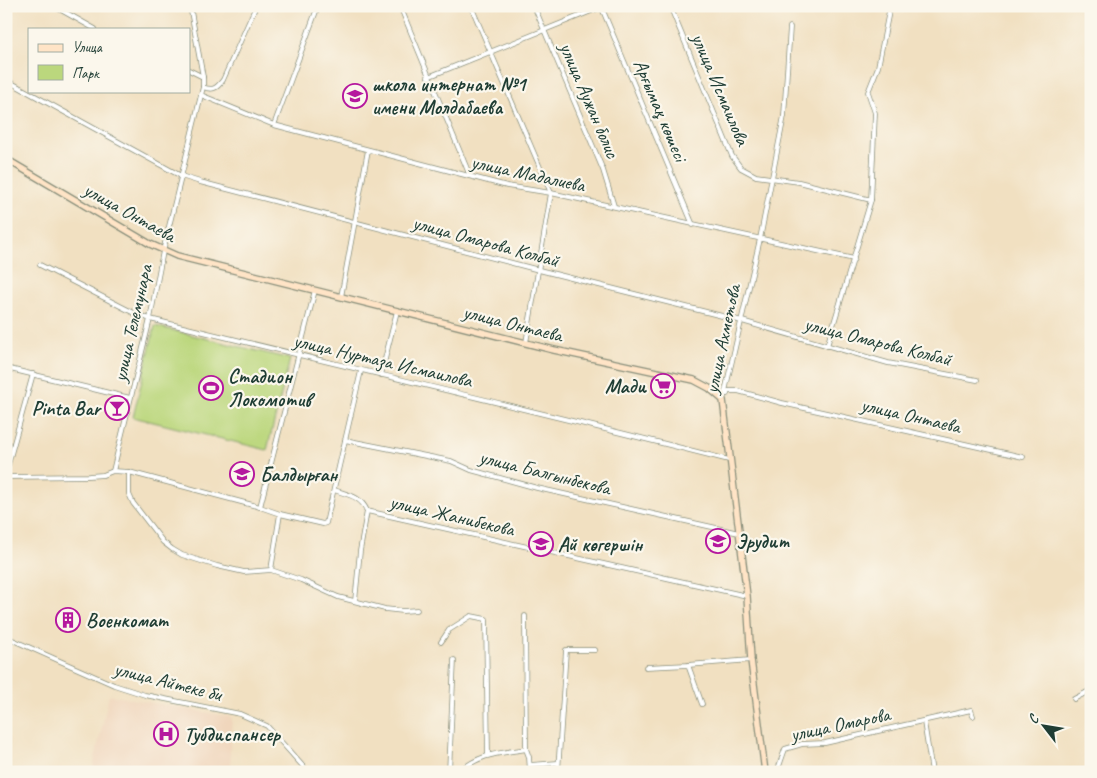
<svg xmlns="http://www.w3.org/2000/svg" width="1097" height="778" font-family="Caveat,sans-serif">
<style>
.built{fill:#f0d6bc}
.green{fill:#bbd77d;stroke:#6d8a58}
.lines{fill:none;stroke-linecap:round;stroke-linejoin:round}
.street-casing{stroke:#888e7a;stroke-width:5.5}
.secondary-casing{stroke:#888e7a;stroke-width:8}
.street{stroke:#fff;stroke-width:4}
.secondary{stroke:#ffe4c6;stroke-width:5.5}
.labels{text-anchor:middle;stroke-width:4.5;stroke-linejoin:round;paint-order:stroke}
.poi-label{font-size:20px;font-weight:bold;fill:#1f3d34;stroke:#fbf7ec;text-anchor:start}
.street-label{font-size:20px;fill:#1f3d34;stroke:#fbf7ec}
</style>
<rect width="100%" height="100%" fill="#fbf7ec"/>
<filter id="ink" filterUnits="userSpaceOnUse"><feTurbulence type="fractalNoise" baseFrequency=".02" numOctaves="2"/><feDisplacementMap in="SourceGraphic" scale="10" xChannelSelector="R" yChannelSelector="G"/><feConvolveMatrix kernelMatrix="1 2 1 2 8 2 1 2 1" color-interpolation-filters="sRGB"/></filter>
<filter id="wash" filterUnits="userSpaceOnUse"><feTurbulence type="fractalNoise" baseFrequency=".0096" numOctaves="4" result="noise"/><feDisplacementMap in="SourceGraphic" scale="20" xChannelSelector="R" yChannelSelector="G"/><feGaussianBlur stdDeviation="1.12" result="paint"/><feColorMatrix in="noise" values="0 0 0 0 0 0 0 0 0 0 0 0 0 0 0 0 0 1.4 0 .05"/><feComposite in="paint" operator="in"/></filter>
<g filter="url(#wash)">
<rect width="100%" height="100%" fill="#f1e0c1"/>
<path class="built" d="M109 695 232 717 230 751 232 772H92Z"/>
<path class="green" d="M155 326 290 359 267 450 133 417Z"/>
</g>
<g filter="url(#ink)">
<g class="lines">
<defs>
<g id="street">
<path d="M54 6 95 29"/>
<path d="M400 6 470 176"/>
<path d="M471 6 551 193 526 343"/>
<path d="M534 6 603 170 614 206"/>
<path d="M601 6 693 225"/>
<path d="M670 6 732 156 741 168 756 176 799 182 871 200"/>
<path d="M189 70 203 77"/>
<path d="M428 77 604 6"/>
<path d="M6 80 181 176 200 182 539 270 742 321 888 363 977 380"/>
<path d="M203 87C213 91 217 88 223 80L256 6"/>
<path d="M201 95 274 125 507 186 551 193 854 259"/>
<path d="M274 125 318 6"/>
<path d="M40 265 134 313 150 319C343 366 537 411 729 460"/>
<path d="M341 297 368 150"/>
<path d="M827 346 871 200 875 113 868 92 878 67 890 6"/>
<path d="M6 368 130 398"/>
<path d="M381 375 397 311"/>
<path d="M727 394 728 391H738L782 403 1023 457"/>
<path d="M723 400 760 239 784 116 790 27"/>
<path d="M345 440 451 461 471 470 537 488 739 533"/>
<path d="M113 471 150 319 163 251 203 87V77L190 6"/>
<path d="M6 472 33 374"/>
<path d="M129 472V494L133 503 163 542 172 549 182 555 217 566 244 572 271 570 301 580 338 597 385 609 403 611 417 610"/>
<path d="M6 477 89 476 103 475 113 471 129 472 260 507 315 290"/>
<path d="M334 490C348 495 361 496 367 511L747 596"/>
<path d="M260 507 280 514 323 524 326 523 361 371"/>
<path d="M271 570 280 514"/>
<path d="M355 601 360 551 367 511"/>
<path d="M525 616 526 749 529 757 530 772"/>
<path d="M6 637 114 685 145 695 240 714 267 726 308 772"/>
<path d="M441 642 449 630 471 616 486 619 488 755"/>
<path d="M688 665 702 704"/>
<path d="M646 667 688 665 751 660"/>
<path d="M1074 699 1091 690"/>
<path d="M924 722 932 772"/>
<path d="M530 765 558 763"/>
<path d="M449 772 454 660"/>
<path d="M458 772C483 753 496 754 526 749"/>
<path d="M558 772 566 650H595"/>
<path d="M777 772 785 749 802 744 825 743 971 710 973 716"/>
<path d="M1082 772 1091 769"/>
</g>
<path id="secondary" d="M6 159 150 244 177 256 554 350 694 380 709 388 723 400 747 596 751 660 765 772"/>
</defs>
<use href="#street" class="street-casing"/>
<use href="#secondary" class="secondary-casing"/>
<use href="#street" class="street"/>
<use href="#secondary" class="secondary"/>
</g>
</g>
<defs>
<symbol id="school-ring" viewBox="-11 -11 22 22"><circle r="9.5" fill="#fbf7ec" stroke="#b5179e" stroke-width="1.5"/><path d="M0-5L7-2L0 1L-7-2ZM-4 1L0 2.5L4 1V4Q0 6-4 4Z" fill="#b5179e"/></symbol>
<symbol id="supermarket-ring" viewBox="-11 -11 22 22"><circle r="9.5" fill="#fbf7ec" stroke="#b5179e" stroke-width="1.5"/><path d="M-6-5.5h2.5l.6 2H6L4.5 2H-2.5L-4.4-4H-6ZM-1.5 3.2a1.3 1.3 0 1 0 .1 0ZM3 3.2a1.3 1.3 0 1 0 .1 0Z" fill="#b5179e"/></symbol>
<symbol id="stadium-ring" viewBox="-11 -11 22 22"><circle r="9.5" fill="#fbf7ec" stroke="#b5179e" stroke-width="1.5"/><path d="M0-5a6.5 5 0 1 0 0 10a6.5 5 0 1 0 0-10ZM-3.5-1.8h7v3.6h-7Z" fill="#b5179e"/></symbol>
<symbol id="bar-ring" viewBox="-11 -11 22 22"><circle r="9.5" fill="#fbf7ec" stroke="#b5179e" stroke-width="1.5"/><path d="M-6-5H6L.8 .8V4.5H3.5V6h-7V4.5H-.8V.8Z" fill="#b5179e"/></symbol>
<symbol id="building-ring" viewBox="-11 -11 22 22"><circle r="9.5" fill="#fbf7ec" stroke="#b5179e" stroke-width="1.5"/><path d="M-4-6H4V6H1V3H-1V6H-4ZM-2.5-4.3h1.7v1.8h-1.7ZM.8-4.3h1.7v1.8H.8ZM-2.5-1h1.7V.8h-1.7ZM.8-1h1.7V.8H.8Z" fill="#b5179e"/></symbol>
<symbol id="hospital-ring" viewBox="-11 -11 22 22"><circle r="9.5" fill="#fbf7ec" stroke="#b5179e" stroke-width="1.5"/><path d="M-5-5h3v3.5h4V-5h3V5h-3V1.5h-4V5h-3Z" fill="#b5179e"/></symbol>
</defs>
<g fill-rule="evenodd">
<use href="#school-ring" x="341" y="82" width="28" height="28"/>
<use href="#supermarket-ring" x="649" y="372" width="28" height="28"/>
<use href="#stadium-ring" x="197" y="374" width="28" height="28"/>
<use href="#bar-ring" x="103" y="394" width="28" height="28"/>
<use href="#school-ring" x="228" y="460" width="28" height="28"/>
<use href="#school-ring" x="704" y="527" width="28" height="28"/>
<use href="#school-ring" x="527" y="530" width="28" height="28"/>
<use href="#building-ring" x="54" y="606" width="28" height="28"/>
<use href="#hospital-ring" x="152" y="720" width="28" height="28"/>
</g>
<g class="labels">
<g class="poi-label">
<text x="372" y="91">школа интернат №1<tspan x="372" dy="23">имени Молдабаева</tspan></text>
<text x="228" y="383">Стадион<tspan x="228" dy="23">Локомотив</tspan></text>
<text x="646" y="393" text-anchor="end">Мади</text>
<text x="100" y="415" text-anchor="end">Pinta Bar</text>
<text x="260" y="481">Балдырған</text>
<text x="736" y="548">Эрудит</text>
<text x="558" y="551">Ай көгершін</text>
<text x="86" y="627">Военкомат</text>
<text x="184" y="741">Тубдиспансер</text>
</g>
<g class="street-label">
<text transform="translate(721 89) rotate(67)" y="7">улица Исмаилова</text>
<text transform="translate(590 100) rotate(67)" y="7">улица Аужан болис</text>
<text transform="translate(661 110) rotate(67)" y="7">Арғымақ көшесі</text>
<text transform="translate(528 173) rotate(12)" y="7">улица Мадалиева</text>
<text transform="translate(130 212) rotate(29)" y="7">улица Онтаева</text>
<text transform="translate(486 241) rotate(15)" y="7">улица Омарова Колбай</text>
<text transform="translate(132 323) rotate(-77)" y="7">улица Телемунара</text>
<text transform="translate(513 323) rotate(14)" y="7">улица Онтаева</text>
<text transform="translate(722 339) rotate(-78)" y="7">улица Ахметова</text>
<text transform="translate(878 341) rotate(14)" y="7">улица Омарова Колбай</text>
<text transform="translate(383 360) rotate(13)" y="7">улица Нуртаза Исмаилова</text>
<text transform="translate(911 415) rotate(13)" y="7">улица Онтаева</text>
<text transform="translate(545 472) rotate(14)" y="7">улица Балгынбекова</text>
<text transform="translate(452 515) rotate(13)" y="7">улица Жанибекова</text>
<text transform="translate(168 681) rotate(14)" y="7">улица Айтеке би</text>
<text transform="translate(840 724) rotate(-12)" y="7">улица Омарова</text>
</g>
</g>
<rect width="1097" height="778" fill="none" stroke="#fbf7ec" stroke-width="25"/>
<rect x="28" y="28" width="162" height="65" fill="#fbf7ec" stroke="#a3ada2"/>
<rect x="38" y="44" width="25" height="8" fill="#ffe4c6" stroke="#a3ada2"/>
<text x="72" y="52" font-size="15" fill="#1f3d34">Улица</text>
<rect x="38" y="65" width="25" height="15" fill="#bbd77d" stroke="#a3ada2"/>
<text x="72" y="78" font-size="15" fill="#1f3d34">Парк</text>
<g transform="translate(1044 726) rotate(301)" stroke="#fbf7ec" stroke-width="4" paint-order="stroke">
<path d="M0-4L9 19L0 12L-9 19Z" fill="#1f3d34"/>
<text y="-8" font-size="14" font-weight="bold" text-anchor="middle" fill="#1f3d34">С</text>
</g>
</svg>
